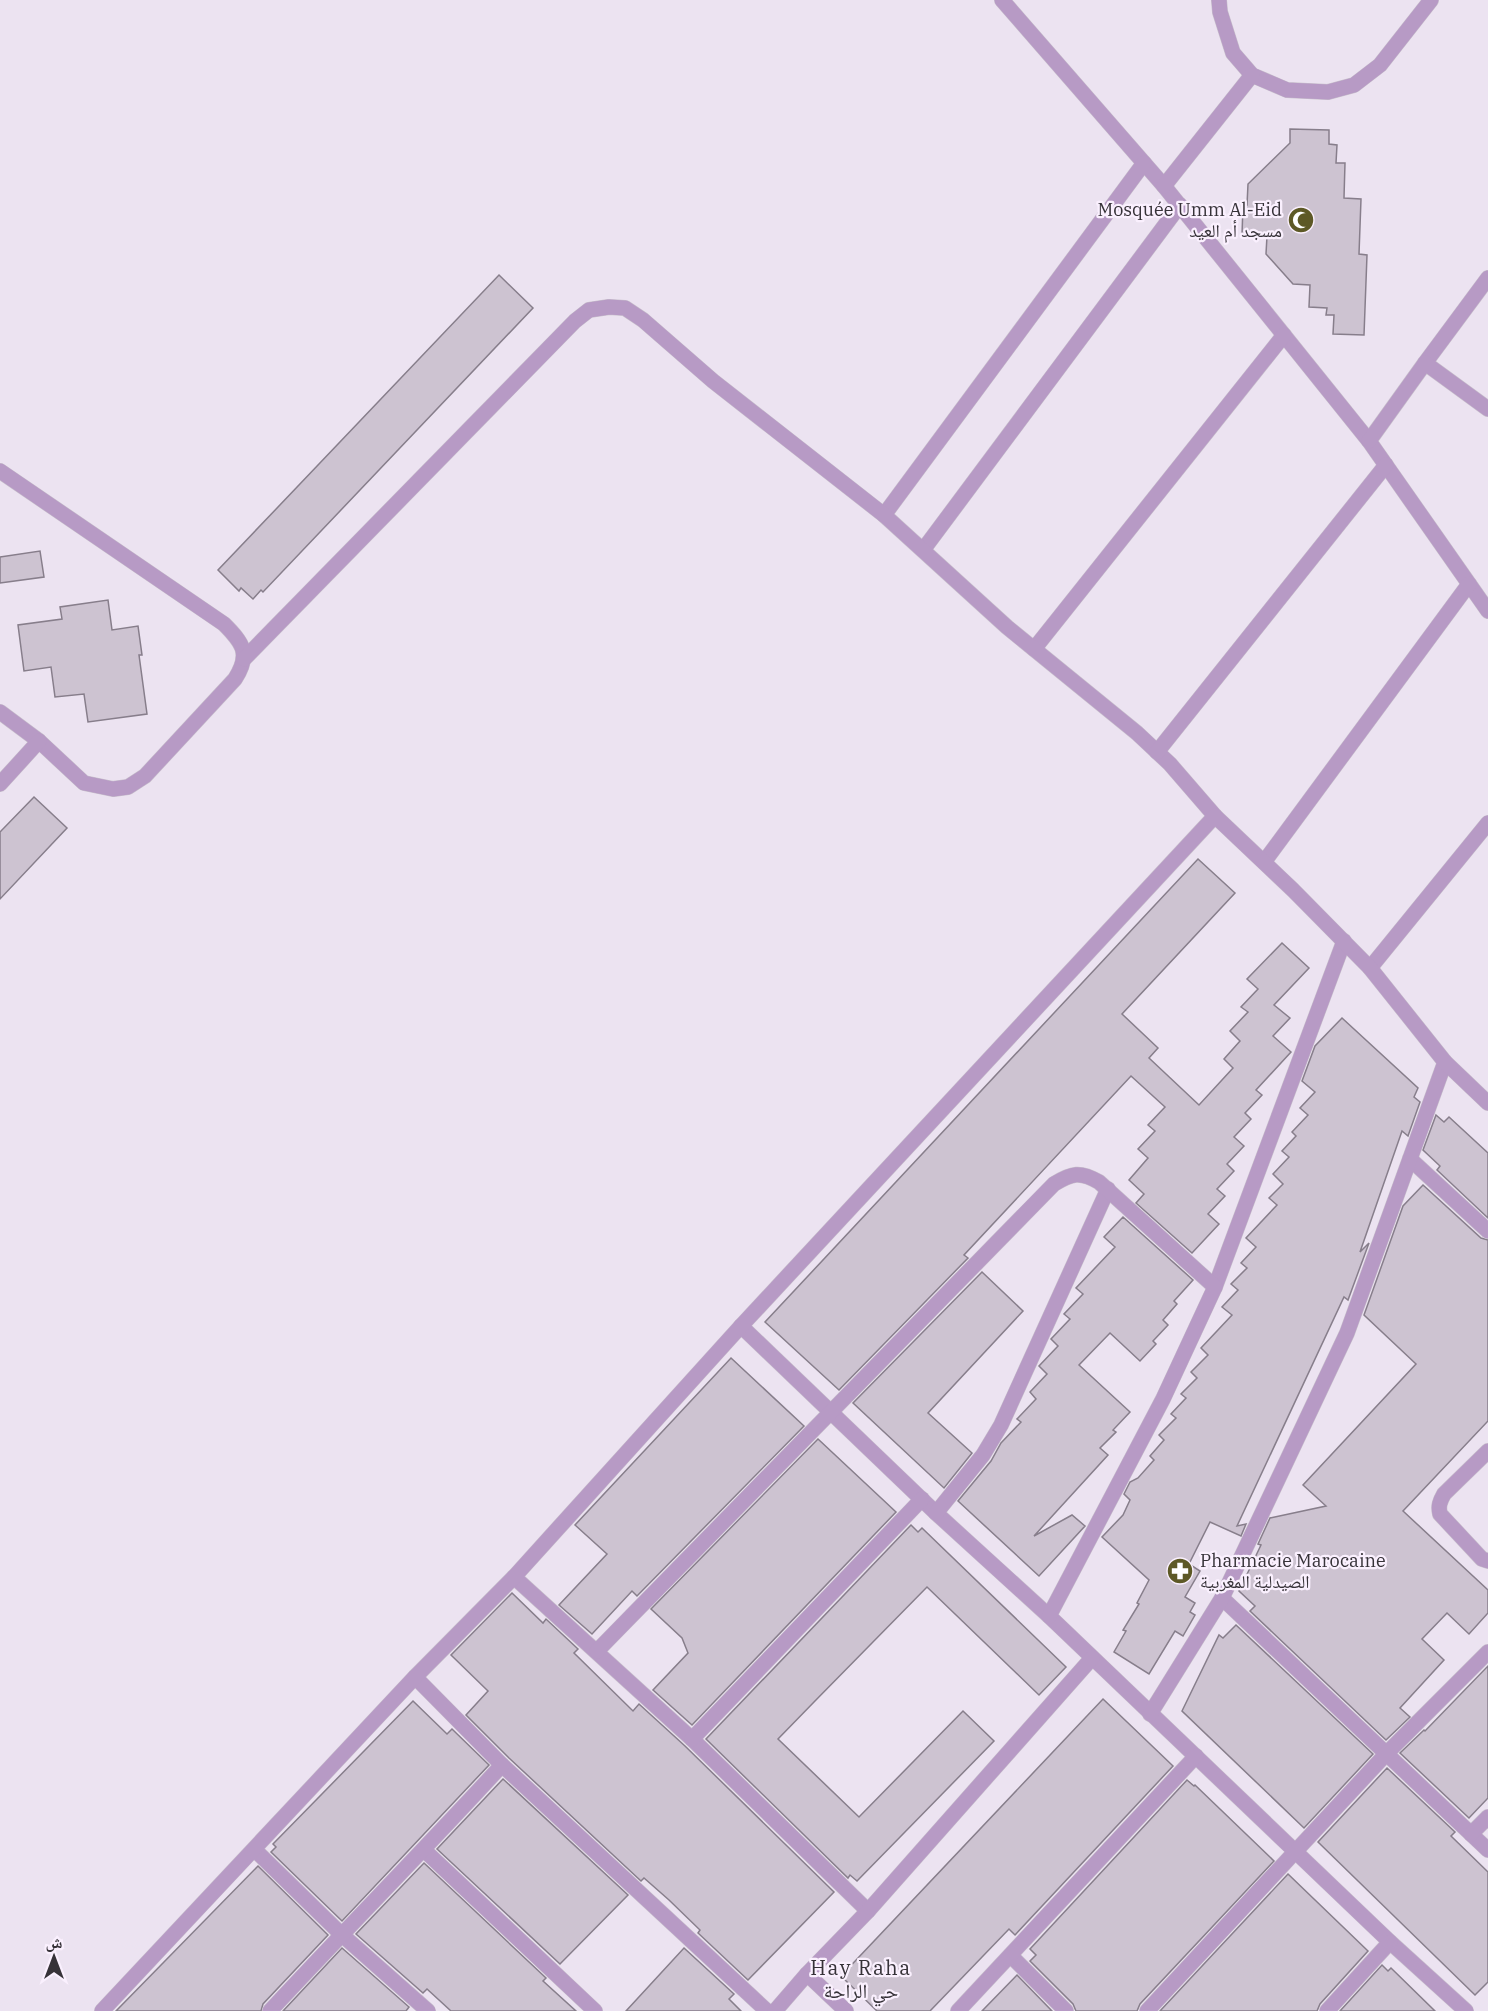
<svg xmlns="http://www.w3.org/2000/svg" width="1488" height="2011" font-family="'IBM Plex Serif','Noto Naskh Arabic',serif">
<style>
.building{fill:#cdc3d1;stroke:#877e8b;stroke-width:1.5}
.lines{fill:none;stroke-linecap:round;stroke-linejoin:round}
.minor-casing{stroke:#c8c0cc;stroke-width:16}
.minor{stroke:#b79ac5;stroke-width:15}
.labels{text-anchor:middle;stroke-width:4.5;stroke-linejoin:round;paint-order:stroke}
.poi-label{font-size:18px;fill:#363238;stroke:#faf0fe;text-anchor:end}
.neighbourhood-label{font-size:20px;letter-spacing:1.5px;fill:#363238;stroke:#faf0fe}
</style>
<rect width="100%" height="100%" fill="#ece3f1"/>
<g class="building">
<path d="M1290 129 1329 130V144L1337 145 1336 163H1345L1344 198 1361 199 1359 254 1367 255 1364 335 1333 334 1334 315H1326L1327 308 1309 307 1310 285 1293 284 1266 254 1267 236 1242 235 1243 205H1247L1248 184 1290 143Z"/>
<path d="M499 275 533 308 263 592 261 590 253 599 241 588 239 591 218 570Z"/>
<path d="M40 551 44 577 0 583V557Z"/>
<path d="M108 600 112 630 138 626 142 655H139L147 714 88 722 84 694 55 697 51 667 24 671 18 625 62 619 60 607Z"/>
<path d="M34 797 67 828 0 899V832Z"/>
<path d="M1198 859 1235 893 1122 1014 1158 1048 1149 1058 1199 1105 1233 1068 1224 1059 1240 1041 1230 1031 1248 1012 1241 1007 1258 989 1247 979 1282 943 1309 968 1274 1005 1290 1018 1273 1036 1291 1052 1256 1090 1262 1095 1245 1113 1251 1119 1234 1137 1244 1146 1227 1164 1234 1171 1217 1189 1225 1196 1208 1214 1219 1224 1192 1253 1136 1203 1144 1194 1129 1180 1148 1158 1138 1149 1155 1131 1148 1125 1165 1107 1131 1076 964 1255 968 1258 839 1390 765 1322Z"/>
<path d="M1342 1018 1418 1088 1414 1097 1420 1102 1408 1136 1402 1131 1360 1252 1369 1243 1348 1300 1344 1297 1237 1526 1246 1524 1241 1536 1210 1522 1189 1564 1200 1571 1185 1597 1195 1603 1190 1612 1195 1615 1183 1636 1175 1631 1149 1674 1114 1652 1126 1631 1123 1630 1139 1604 1137 1603 1149 1580 1102 1537 1123 1515 1130 1500 1124 1494 1130 1482 1138 1478 1154 1460 1150 1456 1164 1440 1159 1435 1176 1418 1171 1414 1186 1398 1181 1394 1197 1378 1191 1372 1208 1355 1201 1348 1232 1315 1222 1307 1238 1290 1231 1284 1247 1268 1241 1263 1256 1247 1246 1238 1277 1205 1269 1198 1283 1184 1273 1174 1289 1157 1282 1151 1296 1136 1292 1132 1308 1115 1300 1108 1315 1092 1302 1081 1315 1046Z"/>
<path d="M1436 1115 1444 1122 1449 1117 1488 1153V1218L1437 1170 1440 1166 1423 1150Z"/>
<path d="M1423 1185 1481 1238 1488 1240V1421L1403 1511 1488 1590V1613L1469 1634 1447 1613 1422 1639 1444 1660 1400 1708 1410 1717 1386 1740 1250 1611 1255 1606 1239 1591 1261 1545 1258 1544 1270 1518 1326 1506 1303 1485 1416 1364 1364 1315 1403 1206Z"/>
<path d="M1123 1217 1193 1280 1174 1301 1177 1304 1163 1320 1168 1325 1153 1341 1156 1344 1140 1361 1110 1333 1079 1365 1130 1412 1113 1430 1116 1432 1100 1448 1108 1455 1034 1536 1072 1515 1085 1526 1039 1576 958 1501 991 1461 1001 1443 1021 1422 1017 1419 1036 1399 1030 1392 1047 1374 1039 1366 1058 1346 1051 1339 1070 1319 1064 1314 1083 1294 1076 1288 1115 1247 1104 1237Z"/>
<path d="M982 1272 1023 1311 928 1413 972 1453 944 1488 853 1403Z"/>
<path d="M731 1358 804 1426 637 1596 632 1591 592 1634 559 1605 607 1554 575 1525Z"/>
<path d="M818 1439 896 1512 692 1725 653 1690 688 1653 682 1638 651 1609Z"/>
<path d="M911 1525 918 1532 922 1528 1066 1667 1039 1695 927 1587 814 1702 778 1739 859 1817 963 1711 994 1741 857 1881 850 1875 848 1878 706 1739Z"/>
<path d="M512 1593 543 1623 546 1619 578 1649 574 1653 633 1711 639 1704 685 1746 834 1892 748 1980 698 1933 700 1930 669 1900 644 1878 641 1881 509 1758 466 1715 488 1691 451 1655Z"/>
<path d="M1236 1625 1373 1754 1304 1828 1182 1711 1219 1635 1223 1638Z"/>
<path d="M1488 1666V1798L1469 1818 1400 1753 1424 1730 1425 1731Z"/>
<path d="M1103 1699 1173 1766 1015 1935 1009 1929 930 2011H877L841 1976Z"/>
<path d="M413 1701 447 1734 452 1729 489 1765 342 1921 271 1852 276 1847 273 1844Z"/>
<path d="M1387 1768 1455 1832 1451 1836 1488 1872V1982L1475 1995 1318 1842Z"/>
<path d="M503 1779 628 1895 560 1964 437 1849Z"/>
<path d="M1187 1780 1194 1786 1195 1785 1274 1861 1140 2004 1137 2011H1076L1073 2004 1030 1961 1036 1955 1030 1949Z"/>
<path d="M424 1863 546 1978 543 1981 576 2011H451L427 1989 423 1993 356 1934Z"/>
<path d="M258 1866 328 1935 263 2004 261 2011H116Z"/>
<path d="M1288 1874 1368 1951 1320 2004 1317 2011H1160Z"/>
<path d="M342 1948 409 2007 406 2011H283Z"/>
<path d="M684 1948 734 1994 729 1999 741 2011H626Z"/>
<path d="M1382 1965 1388 1971 1391 1968 1435 2011H1340Z"/>
<path d="M1017 1975 1052 2011H982Z"/>
</g>
<g class="lines">
<defs>
<g id="minor">
<path d="M1002 0 1164 186 1369 441 1488 611"/>
<path d="M1219 0 1220 12 1233 53 1252 75 1287 90 1328 92 1354 85 1380 65 1431 0"/>
<path d="M1164 186 1252 75"/>
<path d="M1425 363 1488 278"/>
<path d="M1369 441 1425 363 1488 409"/>
<path d="M0 471 224 624C243 643 251 654 235 679L145 776 128 787 113 789 84 783 39 741 0 712"/>
<path d="M884 515 1144 163"/>
<path d="M923 550 1180 205"/>
<path d="M1034 649 1284 335"/>
<path d="M244 659 575 321 589 310 609 307 625 308 643 320 713 381 884 515 1007 627 1137 733 1170 764 1215 816"/>
<path d="M1157 752 1386 465"/>
<path d="M0 784 39 741"/>
<path d="M1264 862 1469 584"/>
<path d="M1370 968 1488 823"/>
<path d="M1410 1159 1488 1231"/>
<path d="M741 1326 936 1513 1049 1616 1390 1942 1466 2011"/>
<path d="M1488 1451 1444 1494C1440 1501 1438 1506 1440 1514L1482 1559 1488 1561"/>
<path d="M936 1513 983 1455 1001 1425 1108 1189"/>
<path d="M514 1577 692 1739 868 1911"/>
<path d="M1222 1598 1488 1850"/>
<path d="M1049 1616 1163 1399 1215 1287 1344 941"/>
<path d="M597 1651 1054 1184C1072 1173 1080 1171 1099 1182L1215 1287"/>
<path d="M415 1677 502 1765 767 2011"/>
<path d="M1150 1714 1222 1598 1347 1333 1445 1062"/>
<path d="M692 1739 922 1499"/>
<path d="M1471 1834 1488 1817"/>
<path d="M255 1850 341 1934 428 2011"/>
<path d="M424 1850 595 2011"/>
<path d="M1011 1956 1066 2011"/>
<path d="M807 1974 846 2011"/>
<path d="M102 2011 415 1677 514 1577 741 1326 1215 816 1293 890 1370 968 1445 1062 1488 1103"/>
<path d="M270 2011C347 1928 426 1848 502 1765"/>
<path d="M775 2011 807 1974 868 1911 1092 1658"/>
<path d="M958 2011 1196 1756"/>
<path d="M1147 2011 1387 1753 1488 1652"/>
<path d="M1327 2011 1390 1942"/>
</g>
</defs>
<use href="#minor" class="minor-casing"/>
<use href="#minor" class="minor"/>
</g>
<defs>
<symbol id="mosque-disc" viewBox="-11 -11 22 22"><circle r="9.5" fill="#5d5926" stroke="#faf0fe"/><path d="M3.5-4.9A6 6 0 1 0 3.5 4.9A5 5 0 1 1 3.5-4.9Z" fill="#fff"/></symbol>
<symbol id="pharmacy-disc" viewBox="-11 -11 22 22"><circle r="9.5" fill="#5d5926" stroke="#faf0fe"/><path d="M-2-6h4v4h4v4h-4v4h-4v-4h-4v-4h4Z" fill="#fff"/></symbol>
</defs>
<g fill-rule="evenodd">
<use href="#mosque-disc" x="1286" y="205" width="30" height="30"/>
<use href="#pharmacy-disc" x="1165" y="1556" width="30" height="30"/>
</g>
<g class="labels">
<g class="poi-label">
<text x="1282" y="216">Mosquée Umm Al-Eid<tspan x="1282" dy="21">مسجد أم العيد</tspan></text>
<text x="1200" y="1567" text-anchor="start">Pharmacie Marocaine<tspan x="1200" dy="21">الصيدلية المغربية</tspan></text>
</g>
<g class="neighbourhood-label">
<text x="861" y="1975">Hay Raha<tspan x="861" dy="23">حي الراحة</tspan></text>
</g>
</g>
<g transform="translate(54 1957)" stroke="#faf0fe" stroke-width="4.5" paint-order="stroke">
<path d="M0-4.5L10 22L0 15L-10 22Z" fill="#363238"/>
<text y="-9" font-size="16" font-weight="bold" text-anchor="middle" fill="#363238">ش</text>
</g>
</svg>
